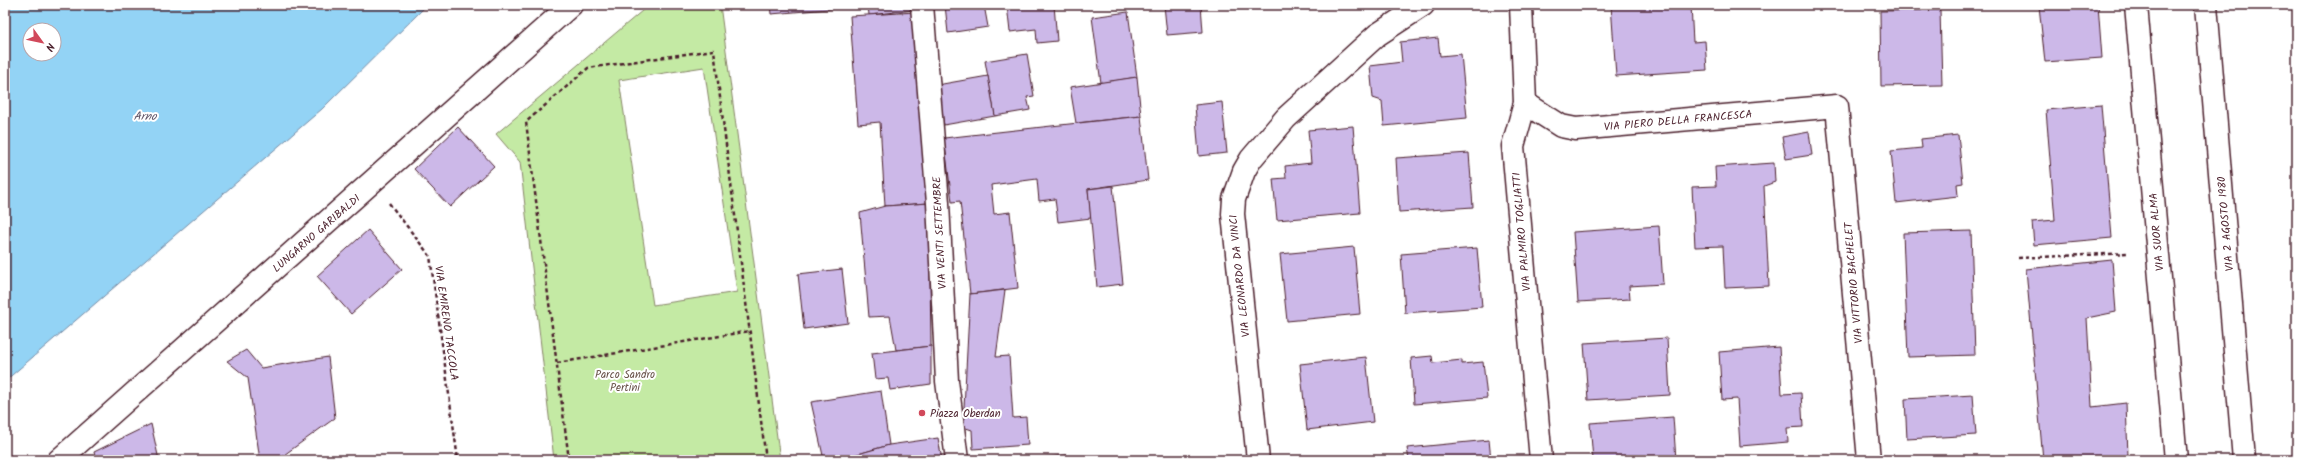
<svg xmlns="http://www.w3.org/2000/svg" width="2302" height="465" font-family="Kalam,sans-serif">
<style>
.green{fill:#c4eaa4;stroke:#878468;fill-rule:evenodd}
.water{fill:#93d3f5;stroke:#768ba4;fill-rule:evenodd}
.building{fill:#ccb8e8;stroke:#4a1f2b}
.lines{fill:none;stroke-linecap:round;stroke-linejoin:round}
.minor-casing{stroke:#4a1f2b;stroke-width:25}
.path{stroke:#4a1f2b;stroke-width:2.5;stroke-dasharray:4 3;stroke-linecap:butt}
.minor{stroke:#fff;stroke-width:22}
.poi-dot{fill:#d1495b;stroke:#fff;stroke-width:1.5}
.labels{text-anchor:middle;stroke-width:4;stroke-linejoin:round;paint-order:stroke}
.street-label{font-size:11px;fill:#4a1f2b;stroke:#fff}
.park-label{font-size:11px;fill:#685249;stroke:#fff}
.poi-label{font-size:11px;fill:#4a1f2b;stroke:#fff;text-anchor:start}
.water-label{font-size:12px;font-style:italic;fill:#605568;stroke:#fff}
</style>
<rect width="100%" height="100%" fill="#fff"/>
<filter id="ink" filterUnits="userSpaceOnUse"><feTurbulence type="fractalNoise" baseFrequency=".025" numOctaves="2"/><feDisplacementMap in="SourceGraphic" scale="8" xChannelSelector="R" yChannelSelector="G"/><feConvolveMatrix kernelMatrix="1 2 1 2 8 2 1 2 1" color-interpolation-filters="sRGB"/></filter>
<g filter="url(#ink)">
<path class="green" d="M649 5H720L780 460H554L520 162 496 134ZM704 67 737 292 653 305 619 80Z"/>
<path class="water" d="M5 5H427L322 109 5 381ZM30 30H54V54H30Z"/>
<g class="building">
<path d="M770 5H840V8L771 14Z"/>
<path d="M868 5H914V10L869 15Z"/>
<path d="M945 5H984L988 27 948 33Z"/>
<path d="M1007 5H1054L1057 41 1037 43 1036 29 1010 32Z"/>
<path d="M1164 5H1201L1203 32 1167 35Z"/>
<path d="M1611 5H1691L1693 42 1705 41 1707 70 1616 76Z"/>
<path d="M2098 5 2102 58 2045 62 2039 6Z"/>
<path d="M1940 10 1942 85 1881 86 1880 11Z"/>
<path d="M916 12 929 203 885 206 880 122 858 124 850 16Z"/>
<path d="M1128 12 1137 77 1101 83 1092 17Z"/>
<path d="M1438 38 1440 56 1461 54 1467 118 1384 126 1382 101 1373 98 1370 66 1402 62 1400 42Z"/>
<path d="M1027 54 1034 96 1027 97 1030 110 995 116 985 61Z"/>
<path d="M988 76 995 116 944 125 937 85Z"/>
<path d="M1137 77 1141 116 1076 123 1070 87Z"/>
<path d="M1222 102 1227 153 1199 156 1195 105Z"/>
<path d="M2101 105 2112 238 2034 245 2032 222 2055 220 2046 110Z"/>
<path d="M1141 116 1148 180 1088 189 1091 218 1058 222 1055 199 1039 201 1037 179 991 185 994 214 1010 212 1018 288 970 294 960 201 952 202 944 138Z"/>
<path d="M1353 126 1360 213 1277 220 1273 179 1286 178 1285 166 1311 163 1308 130Z"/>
<path d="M458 127 494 166 450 207 414 169Z"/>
<path d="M1809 132 1812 155 1786 159 1782 137Z"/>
<path d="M1958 135 1963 183 1957 184 1958 196 1896 203 1891 151 1922 148 1921 139Z"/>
<path d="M1469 153 1473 207 1399 212 1396 158Z"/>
<path d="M1774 163 1775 182 1764 186 1769 286 1725 288 1723 246 1695 247 1692 187 1716 186 1715 167Z"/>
<path d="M1113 186 1123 284 1097 287 1088 189Z"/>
<path d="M929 203 931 346 896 350 890 316 869 317 860 213 885 206Z"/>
<path d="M1659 226 1663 284 1629 286 1630 299 1578 302 1573 232Z"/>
<path d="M368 230 402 269 351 314 317 276Z"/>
<path d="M1971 231 1975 355 1908 357 1903 233Z"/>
<path d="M1354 247 1360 314 1287 321 1280 254Z"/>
<path d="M1477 248 1482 307 1405 313 1401 254Z"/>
<path d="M2112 260 2116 312 2087 318 2092 407 2126 403 2128 456 2043 460 2026 269Z"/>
<path d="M842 269 848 323 804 329 798 274Z"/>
<path d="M1005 290 996 357 1009 356 1013 418 1026 417 1028 445 973 449 972 430 963 427 970 294Z"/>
<path d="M1667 338 1670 395 1588 400 1584 343Z"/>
<path d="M931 346V384L890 390 888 378 875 379 872 353Z"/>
<path d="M1779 347 1782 394 1801 393 1803 427 1787 428 1788 442 1740 446 1737 399 1722 400 1719 352Z"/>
<path d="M246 350 261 368 328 357 335 418 277 460H260L248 378 227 361Z"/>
<path d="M1432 356 1433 363 1462 360V364L1483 362 1487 398 1414 404 1411 358Z"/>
<path d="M1366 357 1373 422 1307 430 1300 364Z"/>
<path d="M881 391 889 445 858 454 824 460 811 402Z"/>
<path d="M1973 395 1976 435 1907 439 1905 399Z"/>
<path d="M1673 417 1676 460H1593L1590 423Z"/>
<path d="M151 424 159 460H96L94 452Z"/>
<path d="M938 438 942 460H859L858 454 889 445Z"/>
<path d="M1489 440 1491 460H1409L1407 448Z"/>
<path d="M1067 455 1068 460H1023Z"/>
</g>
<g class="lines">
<defs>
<g id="minor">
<path d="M922 5 938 203 947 381 957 460"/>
<path d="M1521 5 1525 103 1513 146 1541 460"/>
<path d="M2136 5 2176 460"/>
<path d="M2206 5 2244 460"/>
<path d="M1525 103 1561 126 1576 129 1837 106 1869 460"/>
<path d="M59 460 571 5"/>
<path d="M1258 460 1233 214 1234 199 1244 171 1251 159 1286 118 1377 35 1423 5"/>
</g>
</defs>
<use href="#minor" class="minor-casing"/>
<g class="path">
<path d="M389 203 430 256 458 460"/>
<path d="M2018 258 2129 253"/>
<path d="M557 363 750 331"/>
<path d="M569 460 526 122 588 68 714 50 766 460"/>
<path d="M2139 460 2148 459"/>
</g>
<use href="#minor" class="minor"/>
</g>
</g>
<circle class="poi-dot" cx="922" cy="413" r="4"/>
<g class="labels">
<g class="street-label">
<text transform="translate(1678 120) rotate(-5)" y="4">VIA PIERO DELLA FRANCESCA</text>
<text transform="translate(2225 224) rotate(-95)" y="4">VIA 2 AGOSTO 1980</text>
<text transform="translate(1521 232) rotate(-95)" y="4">VIA PALMIRO TOGLIATTI</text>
<text transform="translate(2156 232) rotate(-95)" y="4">VIA SUOR ALMA</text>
<text transform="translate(316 233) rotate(-41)" y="4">LUNGARNO GARIBALDI</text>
<text transform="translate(939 233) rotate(-93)" y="4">VIA VENTI SETTEMBRE</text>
<text transform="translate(1239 276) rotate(-96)" y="4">VIA LEONARDO DA VINCI</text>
<text transform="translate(1853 283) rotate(-95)" y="4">VIA VITTORIO BACHELET</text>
<text transform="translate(447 323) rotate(82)" y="4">VIA EMIRENO TACCOLA</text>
</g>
<g class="park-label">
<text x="625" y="378">Parco Sandro<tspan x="625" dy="13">Pertini</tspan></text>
</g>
<g class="poi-label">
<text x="930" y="417">Piazza Oberdan</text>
</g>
<g class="water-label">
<text x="145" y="120">Arno</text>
</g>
</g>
<rect width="2302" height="465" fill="none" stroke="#fff" stroke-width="20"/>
<rect x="10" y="10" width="2282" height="445" fill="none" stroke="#4a1f2b" stroke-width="1.5" filter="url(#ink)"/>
<g transform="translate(42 42) rotate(123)"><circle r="19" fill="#ffffff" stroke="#b7a5aa"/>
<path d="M0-3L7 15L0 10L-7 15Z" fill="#d1495b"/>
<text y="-6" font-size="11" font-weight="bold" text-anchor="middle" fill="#4a1f2b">N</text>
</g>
</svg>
